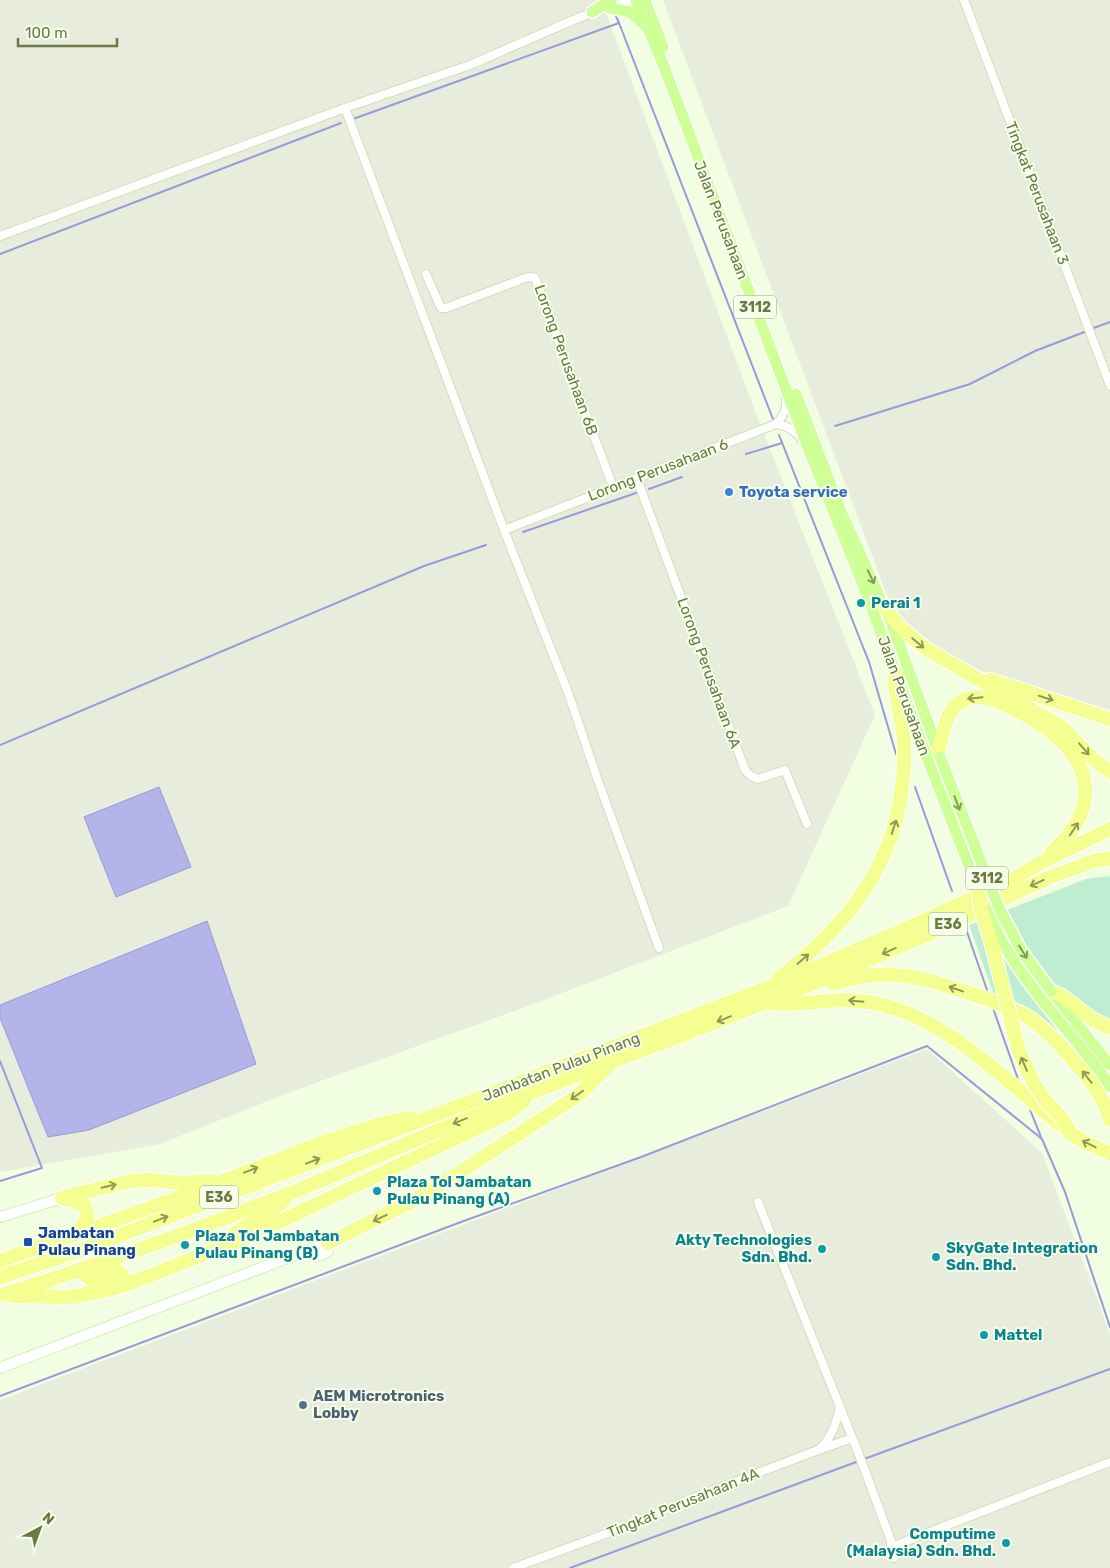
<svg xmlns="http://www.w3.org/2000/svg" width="1110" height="1568" font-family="Rubik,sans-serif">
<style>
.industrial{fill:#e7ecdc}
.green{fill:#beedd2}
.water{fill:#b3b4e9;stroke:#9999dc}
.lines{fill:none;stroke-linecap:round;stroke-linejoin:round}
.stream{stroke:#9999dc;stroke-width:2}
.street-casing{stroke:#d3deb7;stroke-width:10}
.secondary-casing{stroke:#dcebbb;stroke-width:12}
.primary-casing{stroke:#fff;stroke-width:14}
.highway-casing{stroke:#fff;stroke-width:16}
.street{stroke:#fff;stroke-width:8}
.secondary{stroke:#fff;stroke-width:10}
.primary{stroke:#cfff97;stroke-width:11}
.highway{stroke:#f4fe91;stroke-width:14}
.primary-bridge-casing{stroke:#fff;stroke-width:14;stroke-linecap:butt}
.highway-bridge-casing{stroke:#fff;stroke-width:16;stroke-linecap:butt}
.primary-bridge{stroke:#cfff97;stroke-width:11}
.highway-bridge{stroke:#f4fe91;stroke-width:14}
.oneway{stroke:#869a5a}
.oneway2{stroke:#909a58}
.shop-dot{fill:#3f7fe0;stroke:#f5ffe9;stroke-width:2}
.culture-dot{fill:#0f9aa8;stroke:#f5ffe9;stroke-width:2}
.transit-dot{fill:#1a4fb4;stroke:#f5ffe9;stroke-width:2}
.service-dot{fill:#5c6f8a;stroke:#f5ffe9;stroke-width:2}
.labels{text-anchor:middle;stroke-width:4;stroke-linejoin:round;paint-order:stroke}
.shield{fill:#f5ffe9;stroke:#96a076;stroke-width:1}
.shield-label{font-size:14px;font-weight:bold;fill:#6e7845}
.street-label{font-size:15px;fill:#6e7845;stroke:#f5ffe9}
.shop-label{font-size:15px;font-weight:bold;fill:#366cbe;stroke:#f5ffe9;text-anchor:start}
.culture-label{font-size:15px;font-weight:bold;fill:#0d838f;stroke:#f5ffe9;text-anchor:start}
.transit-label{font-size:15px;font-weight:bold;fill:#164399;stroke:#f5ffe9;text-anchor:start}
.service-label{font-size:15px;font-weight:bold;fill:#4e5e75;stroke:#f5ffe9;text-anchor:start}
</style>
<rect width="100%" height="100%" fill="#f1fee1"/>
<g class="industrial">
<path d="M0 0H601L758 419 875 715 788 906 528 1006 285 1094 160 1144 0 1172Z"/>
<path d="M663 0H1110V713L963 665 924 642 892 608Z"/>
<path d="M927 1049 1042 1153 1110 1334V1568H0V1400Z"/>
</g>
<path class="green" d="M1110 876V1022L1091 1008 1061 1033 1026 1007 994 995 969 925 1086 879Z"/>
<g class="water">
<path d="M159 787 191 867 116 897 84 817Z"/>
<path d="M207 921 256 1064 89 1130 48 1137 0 1018V1005Z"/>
</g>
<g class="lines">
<g class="stream">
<path d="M615 14 619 23"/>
<path d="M353 119 619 23 773 419"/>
<path d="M0 254 341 123"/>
<path d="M1091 329 1110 322"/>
<path d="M835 426 970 384 1035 351 1087 331"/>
<path d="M779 435 869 662 896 754"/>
<path d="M746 454 782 443"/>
<path d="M649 489 682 477"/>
<path d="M523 532 636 493"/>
<path d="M0 745 424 566 486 545"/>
<path d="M915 787 952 891"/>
<path d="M967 932 987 990"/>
<path d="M993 1008 1019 1082"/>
<path d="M0 1061 42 1168 0 1181"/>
<path d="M1029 1107 1041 1137"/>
<path d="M0 1396 461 1222 641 1157 927 1046 1042 1139 1065 1192 1110 1327"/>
<path d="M864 1459 1110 1369"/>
<path d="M570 1568 859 1461"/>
</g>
<defs>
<g id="street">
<path d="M964 0 1110 385"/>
<path d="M613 7 632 0"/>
<path d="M345 108 504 530 569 695 597 778 659 948"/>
<path d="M0 236 345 108 470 65 578 18 597 11"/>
<path d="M426 274 441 308H446L525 278 531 277 535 278 613 487"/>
<path d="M776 424C784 416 787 409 786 399"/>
<path d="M637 479 745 770 751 776 758 779 785 770 807 824"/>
<path d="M504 530 776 424C789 426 795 431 803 441"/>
<path d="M758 1202 858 1452 891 1541V1548L894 1558"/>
<path d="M821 1448C832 1436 836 1423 840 1408"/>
<path d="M891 1548 899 1544 1110 1462"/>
<path d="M513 1568 630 1525 693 1498 810 1453 852 1438"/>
</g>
<g id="secondary">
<path d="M0 1217 62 1198"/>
<path d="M0 1368 282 1260 328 1243 329 1248 328 1251 321 1255 316 1254 310 1250"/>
</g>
<g id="primary">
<path d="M636 0 663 64 807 445 862 582 930 765 978 889"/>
<path d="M645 0 663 47"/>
<path d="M610 8 630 12 645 25"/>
<path d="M592 12 611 0"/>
<path d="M796 394 843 516 891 622 939 753"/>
<path d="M1053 994 1110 1065"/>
<path d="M1065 1028 1099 1070 1110 1086"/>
</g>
<g id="highway">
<path d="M885 608 901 628 926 649 1063 728 1092 758 1110 772"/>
<path d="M991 680 1110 719"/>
<path d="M938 750C945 733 943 714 960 702 981 689 1006 705 1025 715 1087 749 1110 800 1051 853"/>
<path d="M779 978C860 916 908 846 904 741 903 721 897 701 894 681L897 674"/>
<path d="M833 984C886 965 924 978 975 995 993 1001 1011 1007 1028 1017 1047 1030 1062 1047 1077 1065 1092 1081 1104 1098 1110 1120"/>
<path d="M1051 991 1062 996 1092 1019 1110 1028"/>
<path d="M771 1003C803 1007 834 996 869 1002 948 1015 1010 1086 1070 1133L1086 1143 1110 1153"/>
<path d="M62 1198 71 1195 131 1181 150 1180 184 1183 211 1181"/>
<path d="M64 1199C91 1201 94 1217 74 1234"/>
<path d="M235 1233 267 1214 285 1199"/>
<path d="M328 1243 411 1202 456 1175 580 1094 609 1065"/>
<path d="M0 1261 197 1191 316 1145 383 1123 411 1118"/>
<path d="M104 1261 122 1275 124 1281"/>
<path d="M93 1265 109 1279 112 1284"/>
<path d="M79 1270 96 1283 97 1288"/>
<path d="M0 1277 81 1250 783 982 912 926 1010 881 1040 863 1110 829"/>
<path d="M0 1295 50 1280 180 1235 296 1191 439 1130 538 1090 693 1031 819 981 935 931 1050 877 1097 860 1110 859"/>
<path d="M13 1296 70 1297 108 1290 131 1283 245 1238 505 1115 524 1101"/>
</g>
</defs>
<use href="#street" class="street-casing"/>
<use href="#secondary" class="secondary-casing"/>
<use href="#primary" class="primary-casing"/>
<use href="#highway" class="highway-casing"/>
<use href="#street" class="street"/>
<use href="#secondary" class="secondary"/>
<use href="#primary" class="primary"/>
<use href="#highway" class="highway"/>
<defs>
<g id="primary-bridge">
<path d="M940 757 1000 910 1021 950 1051 991"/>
<path d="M987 910C1005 955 1034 991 1065 1028"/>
</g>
<path id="highway-bridge" d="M978 889 980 905 993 949 1019 1051 1033 1082 1046 1101 1064 1121 1070 1133"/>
</defs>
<use href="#primary-bridge" class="primary-bridge-casing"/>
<use href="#highway-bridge" class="highway-bridge-casing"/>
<use href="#primary-bridge" class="primary-bridge"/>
<use href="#highway-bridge" class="highway-bridge"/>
</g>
<defs><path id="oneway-shaft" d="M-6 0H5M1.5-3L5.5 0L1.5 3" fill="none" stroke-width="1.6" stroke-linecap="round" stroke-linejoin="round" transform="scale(1.25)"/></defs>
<g class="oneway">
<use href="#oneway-shaft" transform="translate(871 577) rotate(65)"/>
<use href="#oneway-shaft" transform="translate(957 803) rotate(69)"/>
<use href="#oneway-shaft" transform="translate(1023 952) rotate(58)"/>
</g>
<g class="oneway2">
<use href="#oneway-shaft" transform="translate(918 643) rotate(40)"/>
<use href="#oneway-shaft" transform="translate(975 698) rotate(174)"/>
<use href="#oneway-shaft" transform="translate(1046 698) rotate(18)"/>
<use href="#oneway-shaft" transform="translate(1084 749) rotate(49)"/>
<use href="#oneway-shaft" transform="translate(894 827) rotate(-72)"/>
<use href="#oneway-shaft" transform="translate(1074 829) rotate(-56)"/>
<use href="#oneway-shaft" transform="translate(1037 883) rotate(156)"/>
<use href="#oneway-shaft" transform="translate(889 951) rotate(156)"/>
<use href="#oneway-shaft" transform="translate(803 959) rotate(-41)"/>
<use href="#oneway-shaft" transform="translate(956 989) rotate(-161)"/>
<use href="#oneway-shaft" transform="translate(856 1001) rotate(-175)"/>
<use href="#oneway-shaft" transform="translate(724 1019) rotate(158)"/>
<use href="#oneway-shaft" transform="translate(1024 1064) rotate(-113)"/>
<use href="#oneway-shaft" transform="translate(1087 1077) rotate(-128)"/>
<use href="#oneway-shaft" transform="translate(577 1095) rotate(145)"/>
<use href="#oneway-shaft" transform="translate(460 1121) rotate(158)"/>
<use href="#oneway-shaft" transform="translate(1089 1144) rotate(-153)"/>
<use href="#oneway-shaft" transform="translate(313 1161) rotate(-21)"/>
<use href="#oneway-shaft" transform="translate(251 1170) rotate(-21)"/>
<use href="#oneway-shaft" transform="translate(109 1186) rotate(-13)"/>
<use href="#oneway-shaft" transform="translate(380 1218) rotate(155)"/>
<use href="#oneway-shaft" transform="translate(161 1219) rotate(-21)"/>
</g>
<circle class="shop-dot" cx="729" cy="492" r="5"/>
<g class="culture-dot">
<circle cx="861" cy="603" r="5"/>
<circle cx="377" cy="1191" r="5"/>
<circle cx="185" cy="1245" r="5"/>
<circle cx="822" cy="1249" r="5"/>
<circle cx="936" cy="1257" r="5"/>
<circle cx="984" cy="1335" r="5"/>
<circle cx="1006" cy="1543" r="5"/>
</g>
<rect class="transit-dot" x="23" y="1237" width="10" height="10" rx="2.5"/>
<circle class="service-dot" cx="303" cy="1405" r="5"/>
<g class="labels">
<g class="shield">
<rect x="734" y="295.5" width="42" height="23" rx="4"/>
<rect x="966" y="866.5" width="42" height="23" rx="4"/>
<rect x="929" y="912.5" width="38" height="23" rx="4"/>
<rect x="200" y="1185.5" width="38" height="23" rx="4"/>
</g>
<g class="shield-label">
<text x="755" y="312">3112</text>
<text x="987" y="883">3112</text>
<text x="948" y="929">E36</text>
<text x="219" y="1202">E36</text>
</g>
<g class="street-label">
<text transform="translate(1037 193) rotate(69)" y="5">Tingkat Perusahaan 3</text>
<text transform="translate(721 220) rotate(69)" y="5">Jalan Perusahaan</text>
<text transform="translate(566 360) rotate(70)" y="5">Lorong Perusahaan 6B</text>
<text transform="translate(658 470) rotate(-21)" y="5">Lorong Perusahaan 6</text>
<text transform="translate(709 673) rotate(70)" y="5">Lorong Perusahaan 6A</text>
<text transform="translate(904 696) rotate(70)" y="5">Jalan Perusahaan</text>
<text transform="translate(561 1067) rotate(-21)" y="5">Jambatan Pulau Pinang</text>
<text transform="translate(683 1503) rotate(-22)" y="5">Tingkat Perusahaan 4A</text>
</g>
<g class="shop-label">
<text x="739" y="497">Toyota service</text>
</g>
<g class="culture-label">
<text x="871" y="608">Perai 1</text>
<text x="387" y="1187">Plaza Tol Jambatan<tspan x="387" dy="17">Pulau Pinang (A)</tspan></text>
<text x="195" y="1241">Plaza Tol Jambatan<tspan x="195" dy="17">Pulau Pinang (B)</tspan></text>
<text x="812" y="1245" text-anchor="end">Akty Technologies<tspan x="812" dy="17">Sdn. Bhd.</tspan></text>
<text x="946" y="1253">SkyGate Integration<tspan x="946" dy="17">Sdn. Bhd.</tspan></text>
<text x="994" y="1340">Mattel</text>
<text x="996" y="1539" text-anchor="end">Computime<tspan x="996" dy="17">(Malaysia) Sdn. Bhd.</tspan></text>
</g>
<g class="transit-label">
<text x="38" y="1238">Jambatan<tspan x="38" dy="17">Pulau Pinang</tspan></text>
</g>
<g class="service-label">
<text x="313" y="1401">AEM Microtronics<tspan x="313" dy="17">Lobby</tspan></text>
</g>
</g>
<g transform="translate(40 1528) rotate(41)" stroke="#f5ffe9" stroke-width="4" paint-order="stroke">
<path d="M0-4L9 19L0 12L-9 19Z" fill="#6e7845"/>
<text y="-8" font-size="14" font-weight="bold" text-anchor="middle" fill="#6e7845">N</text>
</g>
<path d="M18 38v8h99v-8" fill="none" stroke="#6e7845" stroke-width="2.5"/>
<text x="25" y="38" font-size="15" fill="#6e7845" stroke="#f5ffe9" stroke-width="4" paint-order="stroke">100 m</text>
</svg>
